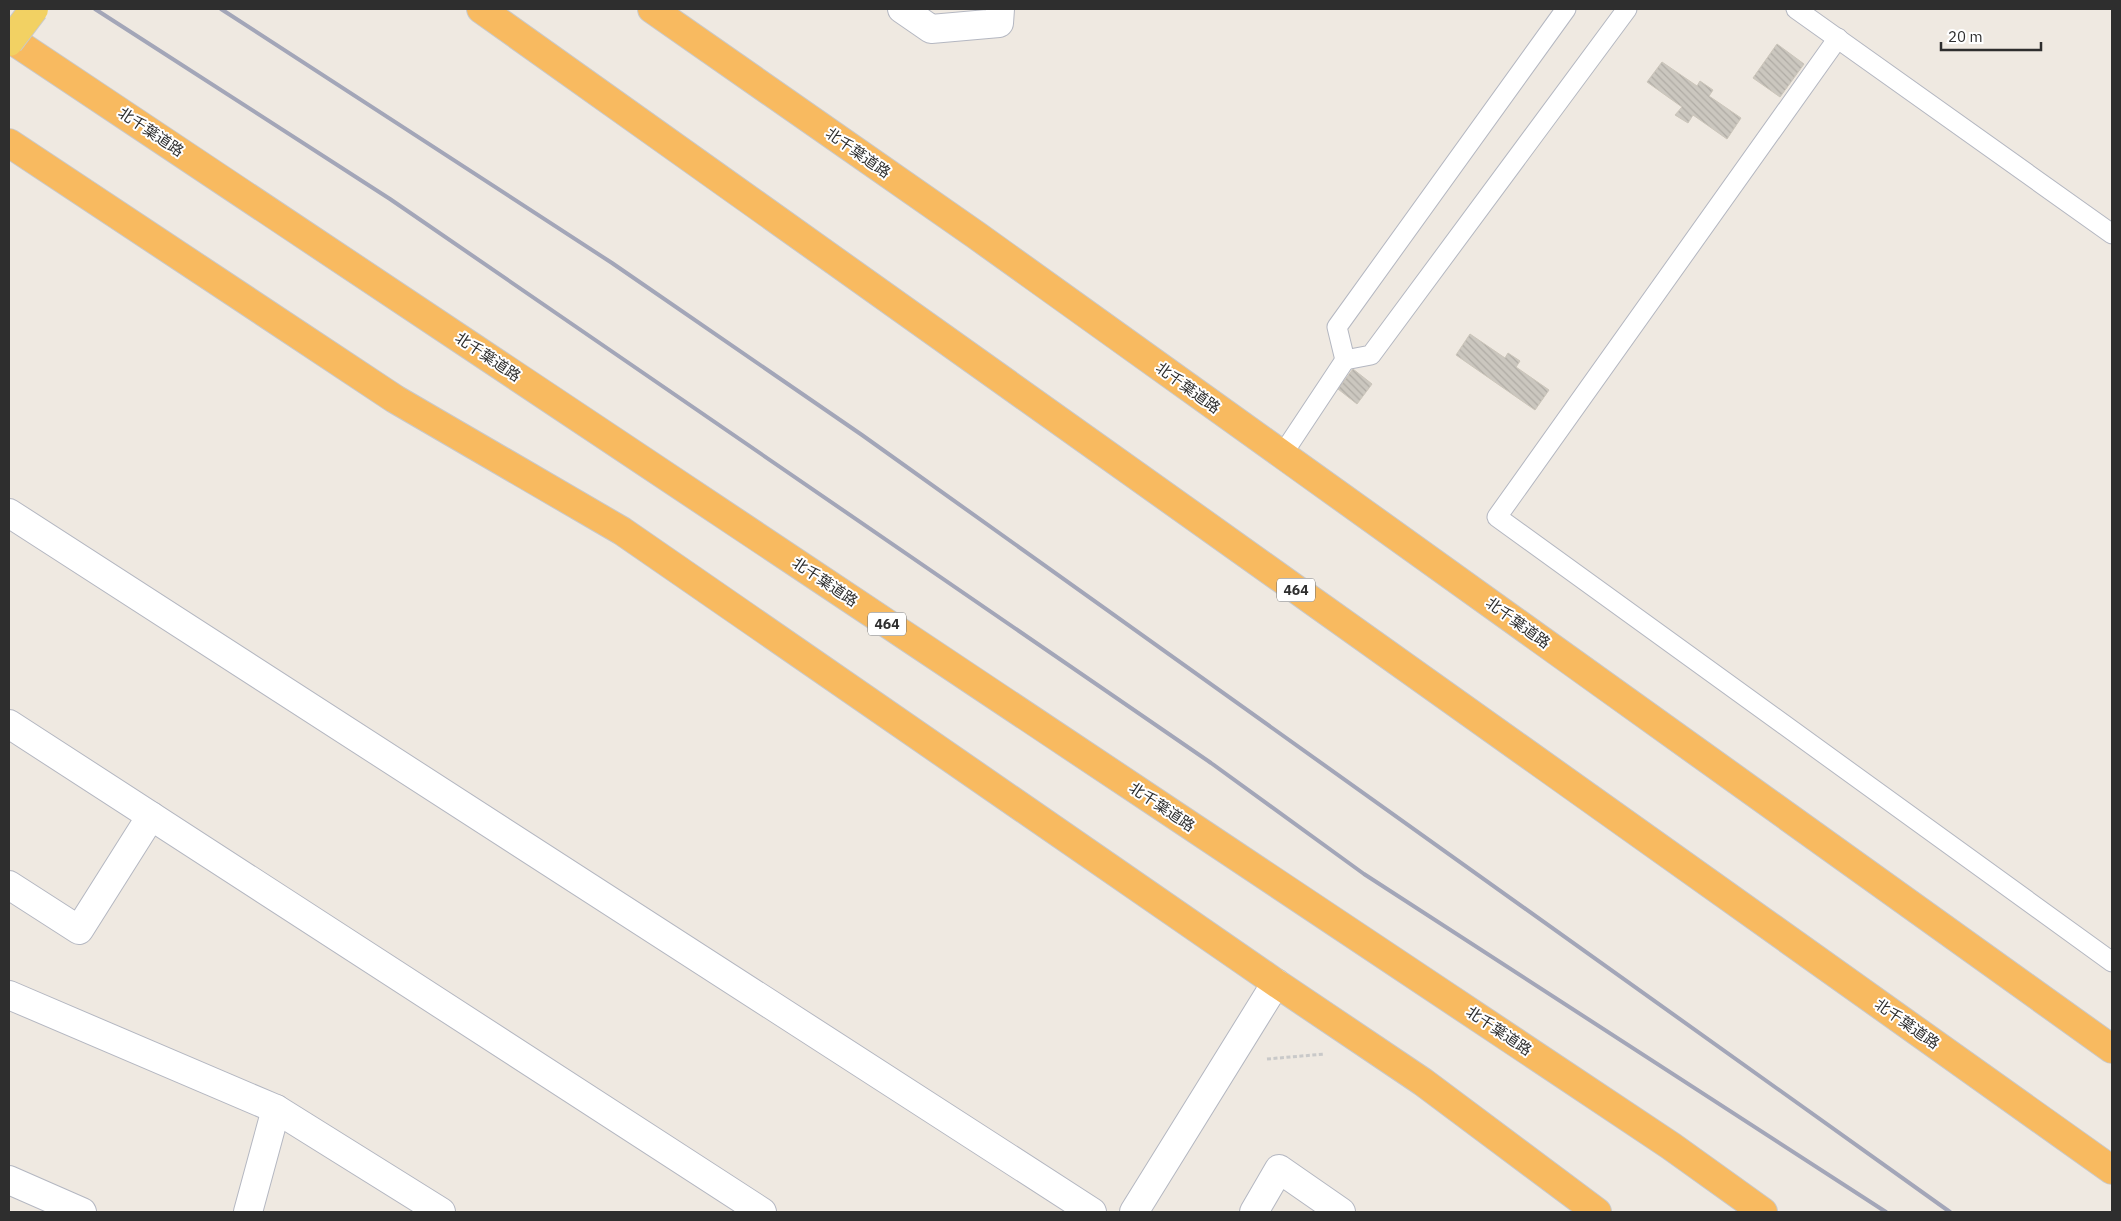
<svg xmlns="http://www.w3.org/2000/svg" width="2121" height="1221" font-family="'IBM Plex Sans','Noto Sans JP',sans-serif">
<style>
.building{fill:url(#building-back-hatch);stroke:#cbc5ba}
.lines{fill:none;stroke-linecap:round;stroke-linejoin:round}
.service-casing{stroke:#b4b7c1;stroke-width:21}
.minor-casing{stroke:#b4b7c1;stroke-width:30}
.tertiary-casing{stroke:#b4b7c1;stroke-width:30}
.trunk-casing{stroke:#c9c9c9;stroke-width:30}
.path{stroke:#c9c9c9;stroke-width:3;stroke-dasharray:4 2.5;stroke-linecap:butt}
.service{stroke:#fff;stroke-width:19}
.minor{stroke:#fff;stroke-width:28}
.tertiary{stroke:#fff;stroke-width:28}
.trunk{stroke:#f8ba60;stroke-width:28}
.rail{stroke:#a3a6b8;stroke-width:4}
.primary-bridge-casing{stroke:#c9c9c9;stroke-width:30;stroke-linecap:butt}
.primary-bridge{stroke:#f2d163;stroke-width:28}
.labels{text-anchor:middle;stroke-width:4;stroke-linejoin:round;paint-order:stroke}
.shield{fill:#fff;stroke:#6d6d6d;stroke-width:1}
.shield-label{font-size:14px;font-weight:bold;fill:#2e2e2e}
.street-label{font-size:15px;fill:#2e2e2e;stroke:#fff}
</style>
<defs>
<pattern id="building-back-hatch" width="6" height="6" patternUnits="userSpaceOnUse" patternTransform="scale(1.25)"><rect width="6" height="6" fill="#cbc7bf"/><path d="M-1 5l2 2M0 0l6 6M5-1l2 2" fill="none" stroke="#afaba4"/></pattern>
</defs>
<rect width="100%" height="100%" fill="#efe9e1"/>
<g class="building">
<path d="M1777 44 1804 64 1780 97 1753 78Z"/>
<path d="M1662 62 1697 86 1700 81 1713 90 1709 96 1741 118 1727 139 1693 115 1688 123 1675 115 1682 107 1647 82Z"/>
<path d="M1470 334 1505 358 1508 353 1520 361 1516 367 1549 390 1535 410 1456 355Z"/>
<path d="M1353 369 1372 384 1357 404 1338 389Z"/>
</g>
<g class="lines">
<defs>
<g id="service">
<path d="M1566 9 1337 327 1345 360 1371 355 1627 9"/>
<path d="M1796 9 2112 234"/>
<path d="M1838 38 1497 517 2112 962"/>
<path d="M1282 455 1345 360"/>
</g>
<g id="minor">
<path d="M902 9 931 29 999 23 1000 9"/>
<path d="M9 513 1092 1212"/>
<path d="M9 724 762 1212"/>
<path d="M9 885 79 930 151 816"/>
<path d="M9 995 276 1109 441 1212"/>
<path d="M9 1180 82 1212"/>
<path d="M248 1212 276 1109"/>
<path d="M1254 1212 1279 1169 1341 1212"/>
</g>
<path id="tertiary" d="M1134 1212 1276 983"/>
<g id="trunk">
<path d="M481 9 2112 1170"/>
<path d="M652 9 976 235 2112 1049"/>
<path d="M9 38 1671 1146 1763 1212"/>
<path d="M9 143 395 399 622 531 1276 983 1423 1082 1597 1212"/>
</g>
</defs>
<use href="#service" class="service-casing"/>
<use href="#minor" class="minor-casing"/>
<use href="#tertiary" class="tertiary-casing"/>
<use href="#trunk" class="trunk-casing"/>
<path class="path" d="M1267 1059 1325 1054"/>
<use href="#service" class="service"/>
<use href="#minor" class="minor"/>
<use href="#tertiary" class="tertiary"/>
<use href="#trunk" class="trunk"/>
<g class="rail">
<path d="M95 9 390 199 1211 763 1364 874 1886 1212"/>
<path d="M221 9 612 263 862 435 1950 1212"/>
</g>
<defs>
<path id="primary-bridge" d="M9 42 34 9"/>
</defs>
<use href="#primary-bridge" class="primary-bridge-casing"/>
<use href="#primary-bridge" class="primary-bridge"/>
</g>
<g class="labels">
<g class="shield">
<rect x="1277" y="578.5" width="38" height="23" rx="4"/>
<rect x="868" y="612.5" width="38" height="23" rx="4"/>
</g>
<g class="shield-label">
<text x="1296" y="595">464</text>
<text x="887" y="629">464</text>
</g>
<g class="street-label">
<text transform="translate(151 132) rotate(34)" y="5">北千葉道路</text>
<text transform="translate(858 153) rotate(35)" y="5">北千葉道路</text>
<text transform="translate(488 357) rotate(34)" y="5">北千葉道路</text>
<text transform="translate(1188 388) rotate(36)" y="5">北千葉道路</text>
<text transform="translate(825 582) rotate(34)" y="5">北千葉道路</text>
<text transform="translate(1518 623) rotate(36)" y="5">北千葉道路</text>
<text transform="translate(1162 807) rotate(34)" y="5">北千葉道路</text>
<text transform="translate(1907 1024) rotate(35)" y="5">北千葉道路</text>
<text transform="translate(1499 1031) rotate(34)" y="5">北千葉道路</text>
</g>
</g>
<rect width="2121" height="1221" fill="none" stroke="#2e2e2e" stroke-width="20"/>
<path d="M1941 42v8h100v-8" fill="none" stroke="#2e2e2e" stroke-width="2.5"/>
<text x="1948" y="42" font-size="15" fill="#2e2e2e" stroke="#ffffff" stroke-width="4" paint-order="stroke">20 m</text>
</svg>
